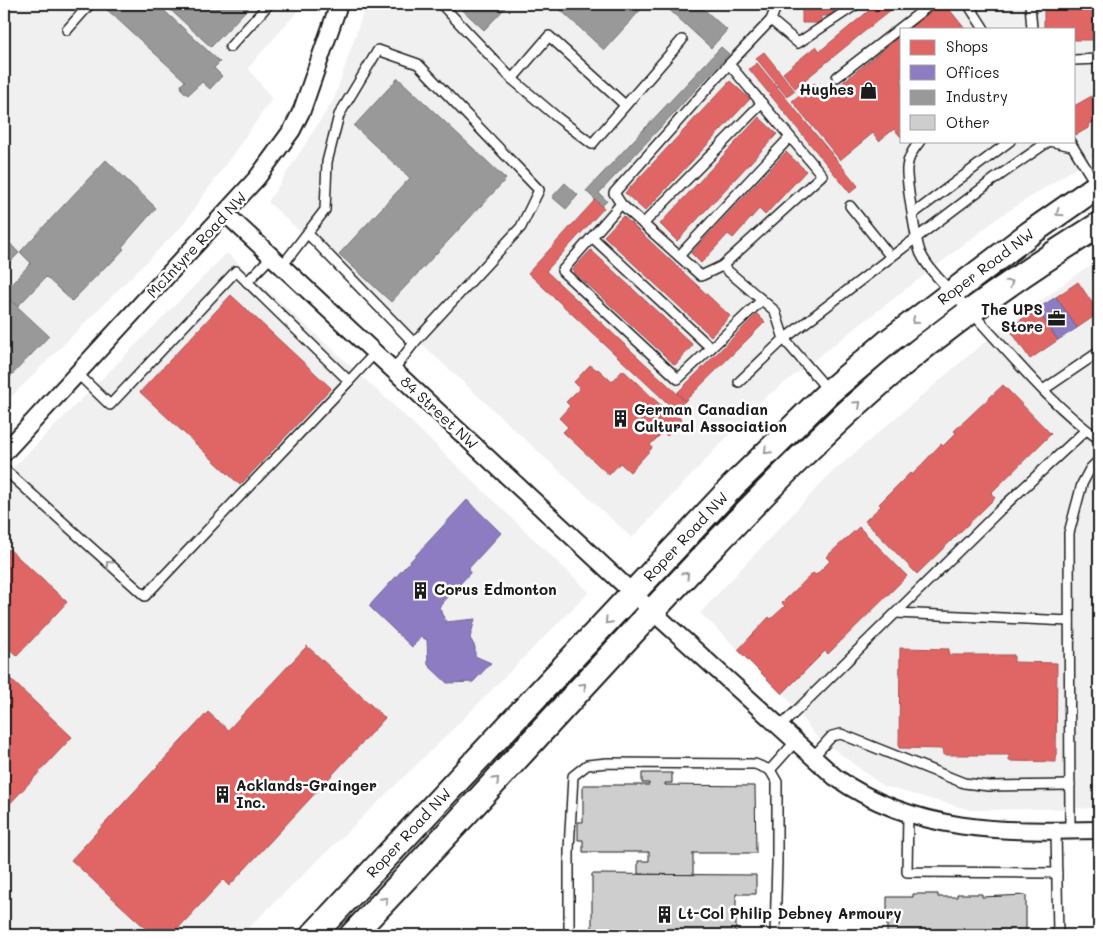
<svg xmlns="http://www.w3.org/2000/svg" width="1103" height="939" font-family="Mali,sans-serif">
<style>
.built{fill:#f0f0f0;fill-rule:evenodd}
.shops{fill:#e06666;stroke:#a55050}
.offices{fill:#8e7cc3;stroke:#6c5f91}
.industry{fill:#999;stroke:#747474}
.building{fill:#cecece;stroke:#1c1c1c}
.lines{fill:none;stroke-linecap:round;stroke-linejoin:round}
.service-casing{stroke:#1c1c1c;stroke-width:12}
.minor-casing{stroke:#1c1c1c;stroke-width:20}
.secondary-casing{stroke:#1c1c1c;stroke-width:28}
.service{stroke:#fff;stroke-width:9}
.minor{stroke:#fff;stroke-width:16}
.secondary{stroke:#fff;stroke-width:24}
.oneway{stroke:#999}
.labels{text-anchor:middle;stroke-width:5;stroke-linejoin:round;paint-order:stroke}
.poi-label{font-size:15px;font-weight:bold;fill:#1c1c1c;stroke:#fff;text-anchor:start}
.street-label{font-size:15px;fill:#1c1c1c;stroke:#fff}
</style>
<rect width="100%" height="100%" fill="#fff"/>
<filter id="ink" filterUnits="userSpaceOnUse"><feTurbulence type="fractalNoise" baseFrequency=".02" numOctaves="2"/><feDisplacementMap in="SourceGraphic" scale="10" xChannelSelector="R" yChannelSelector="G"/><feConvolveMatrix kernelMatrix="1 2 1 2 8 2 1 2 1" color-interpolation-filters="sRGB"/></filter>
<g filter="url(#ink)">
<g class="built">
<path d="M4 4H304L248 68 272 99 182 226 4 404Z"/>
<path d="M366 4H1099V153L1002 215 761 401 632 538 268 202 334 99ZM902 29H1074V141H902Z"/>
<path d="M227 253 402 413 589 592 447 735 241 935H4V477Z"/>
<path d="M1099 262V808L971 810 883 786 815 735 780 689 700 613 829 475 982 344 1081 271Z"/>
</g>
<g class="shops">
<path d="M802 4H834V16H821V23H802Z"/>
<path d="M877 4H898L795 88 783 73 816 46 820 51Z"/>
<path d="M939 4H945L965 29H908Z"/>
<path d="M1044 4H1099V40H1074V29H1044Z"/>
<path d="M902 34V136L901 137 894 129 879 141 873 133 840 160 792 101 814 83 825 97Z"/>
<path d="M764 52 795 91 787 97 756 58Z"/>
<path d="M757 63 858 186 850 193 749 69Z"/>
<path d="M730 81 750 99 645 211 625 193Z"/>
<path d="M1099 92V119L1088 125 1090 127 1076 135 1074 131V106Z"/>
<path d="M759 117 777 134 677 241 660 224Z"/>
<path d="M786 152 806 171 765 215 759 209 733 238 728 234 701 263 691 253Z"/>
<path d="M595 200 604 208 546 271 685 401 676 411 528 273Z"/>
<path d="M623 216 730 316 711 336 604 236Z"/>
<path d="M591 250 693 345 675 365 572 270Z"/>
<path d="M1078 282 1099 313 1077 328 1056 297Z"/>
<path d="M231 295 331 388 240 485 140 392Z"/>
<path d="M1037 309 1058 340 1030 359 1009 328Z"/>
<path d="M757 314 765 322 685 401 677 393Z"/>
<path d="M590 365 597 370 598 369 612 382 623 370 666 410 668 408 682 420 667 436 663 432 650 445 652 448 630 472 620 463 609 475 563 432 568 427 559 418 570 406 566 402 580 388 574 382Z"/>
<path d="M1003 385 1051 434 991 493 995 498 917 574 865 521 881 506 879 504 910 473 912 475 941 444 943 446 956 433 954 431Z"/>
<path d="M859 527 907 576 828 654 825 651 782 694 738 650 769 617 771 619 785 606 782 603 813 573 816 575 830 561 826 557Z"/>
<path d="M9 549 67 602 17 656 4 644V555Z"/>
<path d="M307 646 385 718 229 886 223 880 172 935H153L71 860 208 712 228 730Z"/>
<path d="M900 648 949 649V655H1014V662L1057 663 1056 762 1009 761V755H943V749L899 748Z"/>
<path d="M4 673 72 737 4 810Z"/>
</g>
<g class="offices">
<path d="M1056 297 1077 328 1058 340 1037 309Z"/>
<path d="M467 500 501 533 469 568 470 573 439 607 446 622 475 619 470 638 475 647V656L491 663 473 682 447 683 428 665 427 640 421 637 412 647 369 606Z"/>
</g>
<g class="industry">
<path d="M107 4H157L220 62 214 68 222 76 210 89 202 82 188 95 182 90 181 85 185 81 104 7Z"/>
<path d="M164 4H252L211 47Z"/>
<path d="M456 4H509L484 30Z"/>
<path d="M554 4H646L604 50Z"/>
<path d="M663 4H698L727 30 711 48Z"/>
<path d="M721 47 729 54 599 193 607 201 602 206 586 191Z"/>
<path d="M398 78 506 179 391 302 339 254 410 178 354 126Z"/>
<path d="M106 160 156 208 122 247 124 249 109 265 108 264 72 301 46 277 18 306 4 292 31 263 20 252Z"/>
<path d="M565 183 578 195 566 209 552 197Z"/>
<path d="M4 237 19 253 4 268Z"/>
<path d="M4 294 49 336 7 380 4 377Z"/>
</g>
<g class="building">
<path d="M642 773H672V783H665V785L755 786 756 853H693V875L638 874V861H649V852H583V840H578V822H583V785H649V783H642Z"/>
<path d="M592 874 756 875V894H736V935H592Z"/>
<path d="M913 894H938V897H957V894H982V897L1026 895V935H887V897H913Z"/>
</g>
<g class="lines">
<defs>
<g id="service">
<path d="M441 4 512 79 558 118 592 144 682 40"/>
<path d="M968 4 984 29"/>
<path d="M1030 4 1032 29"/>
<path d="M771 20 798 43 857 4"/>
<path d="M67 30 90 4"/>
<path d="M230 47 269 4"/>
<path d="M1074 60 1099 59"/>
<path d="M729 64 771 20 777 4"/>
<path d="M837 77 931 4"/>
<path d="M512 79 549 36 625 105"/>
<path d="M920 141C913 150 908 157 907 168 906 179 916 244 921 254 930 273 958 298 973 314 1013 357 1051 405 1099 439"/>
<path d="M1070 142 1097 186"/>
<path d="M621 204 701 276 722 266"/>
<path d="M913 214 1010 141"/>
<path d="M643 224 762 103"/>
<path d="M308 234 414 343"/>
<path d="M592 237 711 348"/>
<path d="M679 256 790 137"/>
<path d="M891 257 993 180 1049 141 1072 146"/>
<path d="M282 266 325 210 327 162 339 115 378 50 418 64 539 190 521 227 414 343 393 370"/>
<path d="M247 282 272 256"/>
<path d="M349 381 375 353"/>
<path d="M739 382 784 339 775 311 722 266 822 175 729 64 614 193 621 204 562 271 678 379 762 300"/>
<path d="M1043 390 1099 352"/>
<path d="M829 391 784 339 891 257 850 206"/>
<path d="M4 469 145 596 349 381 236 271 110 405 78 374"/>
<path d="M896 613 1069 621"/>
<path d="M780 727 1004 506 1086 430"/>
<path d="M812 758 832 736 841 734 964 783 989 786 1070 785"/>
<path d="M908 814 907 872 1057 873"/>
<path d="M1056 831 1058 935"/>
<path d="M1070 831 1069 533 1082 484 1090 469 1099 460"/>
<path d="M569 935V850L573 776 587 765 607 763 755 764 770 770"/>
<path d="M775 935 777 862V782L770 770 795 742"/>
</g>
<g id="minor">
<path d="M226 214 652 611 835 777C916 834 1005 832 1099 830"/>
<path d="M4 453 257 178 292 130 302 110 339 4"/>
</g>
<g id="secondary">
<path d="M313 935 733 486 829 392 889 341 1029 234 1099 185"/>
<path d="M352 935C472 810 586 680 706 554 768 489 831 424 900 366 963 314 1030 268 1099 225"/>
</g>
</defs>
<use href="#service" class="service-casing"/>
<use href="#minor" class="minor-casing"/>
<use href="#secondary" class="secondary-casing"/>
<use href="#service" class="service"/>
<use href="#minor" class="minor"/>
<use href="#secondary" class="secondary"/>
</g>
<defs><path id="oneway-chevron" d="M-2-3.5L2.5 0L-2 3.5" fill="none" stroke-width="1.6" stroke-linecap="round" stroke-linejoin="round" transform="scale(1.25)"/></defs>
<g class="oneway">
<use href="#oneway-chevron" transform="translate(1059 213) rotate(145)"/>
<use href="#oneway-chevron" transform="translate(1010 283) rotate(-35)"/>
<use href="#oneway-chevron" transform="translate(915 321) rotate(141)"/>
<use href="#oneway-chevron" transform="translate(858 404) rotate(-42)"/>
<use href="#oneway-chevron" transform="translate(767 451) rotate(135)"/>
<use href="#oneway-chevron" transform="translate(109 564) rotate(-138)"/>
<use href="#oneway-chevron" transform="translate(686 575) rotate(-46)"/>
<use href="#oneway-chevron" transform="translate(608 621) rotate(133)"/>
<use href="#oneway-chevron" transform="translate(583 686) rotate(-47)"/>
<use href="#oneway-chevron" transform="translate(496 780) rotate(-47)"/>
<use href="#oneway-chevron" transform="translate(385 900) rotate(-47)"/>
</g>
</g>
<defs>
<symbol id="shop-bare" viewBox="-9 -9 18 18"><path d="M-5-2.5h2.3a2.7 3.5 0 0 1 5.4 0H5L5.5 6h-11ZM-1.5-2.5h3a1.5 2.3 0 0 0-3 0Z" fill="#1c1c1c" stroke="#fff" stroke-width="2.5" paint-order="stroke"/></symbol>
<symbol id="office-bare" viewBox="-9 -9 18 18"><path d="M-6-3h4V-5.5h4V-3h4V5H-6ZM-1-4.5V-3h2v-1.5ZM-6 0V1H6V0Z" fill="#1c1c1c" stroke="#fff" stroke-width="2.5" paint-order="stroke"/></symbol>
<symbol id="building-bare" viewBox="-9 -9 18 18"><path d="M-4-6H4V6H1V3H-1V6H-4ZM-2.5-4.3h1.7v1.8h-1.7ZM.8-4.3h1.7v1.8H.8ZM-2.5-1h1.7V.8h-1.7ZM.8-1h1.7V.8H.8Z" fill="#1c1c1c" stroke="#fff" stroke-width="2.5" paint-order="stroke"/></symbol>
</defs>
<g fill-rule="evenodd">
<use href="#shop-bare" x="856" y="78" width="25" height="25"/>
<use href="#office-bare" x="1044" y="306" width="25" height="25"/>
<use href="#building-bare" x="608" y="406" width="25" height="25"/>
<use href="#building-bare" x="408" y="578" width="25" height="25"/>
<use href="#building-bare" x="210" y="782" width="25" height="25"/>
<use href="#building-bare" x="652" y="902" width="25" height="25"/>
</g>
<g class="labels">
<g class="poi-label">
<text x="854" y="95" text-anchor="end">Hughes</text>
<text x="1043" y="315" text-anchor="end">The UPS<tspan x="1043" dy="17">Store</tspan></text>
<text x="634" y="415">German Canadian<tspan x="634" dy="17">Cultural Association</tspan></text>
<text x="434" y="595">Corus Edmonton</text>
<text x="236" y="791">Acklands-Grainger<tspan x="236" dy="17">Inc.</tspan></text>
<text x="678" y="919">Lt-Col Philip Debney Armoury</text>
</g>
<g class="street-label">
<text transform="translate(197 245) rotate(-47)" y="5">McIntyre Road NW</text>
<text transform="translate(986 267) rotate(-37)" y="5">Roper Road NW</text>
<text transform="translate(439 413) rotate(43)" y="5">84 Street NW</text>
<text transform="translate(686 537) rotate(-47)" y="5">Roper Road NW</text>
<text transform="translate(409 833) rotate(-47)" y="5">Roper Road NW</text>
</g>
</g>
<rect width="1103" height="939" fill="none" stroke="#fff" stroke-width="20"/>
<rect x="10" y="10" width="1083" height="919" fill="none" stroke="#1c1c1c" stroke-width="2" filter="url(#ink)"/>
<rect x="900" y="28" width="175" height="115" fill="#ffffff" stroke="#a4a4a4"/>
<rect x="910" y="40" width="25" height="15" fill="#e06666" stroke="#a4a4a4"/>
<text x="946" y="52" font-size="15" fill="#1c1c1c">Shops</text>
<rect x="910" y="65" width="25" height="15" fill="#8e7cc3" stroke="#a4a4a4"/>
<text x="946" y="78" font-size="15" fill="#1c1c1c">Offices</text>
<rect x="910" y="90" width="25" height="15" fill="#999999" stroke="#a4a4a4"/>
<text x="946" y="102" font-size="15" fill="#1c1c1c">Industry</text>
<rect x="910" y="115" width="25" height="15" fill="#cecece" stroke="#a4a4a4"/>
<text x="946" y="128" font-size="15" fill="#1c1c1c">Other</text>
</svg>
